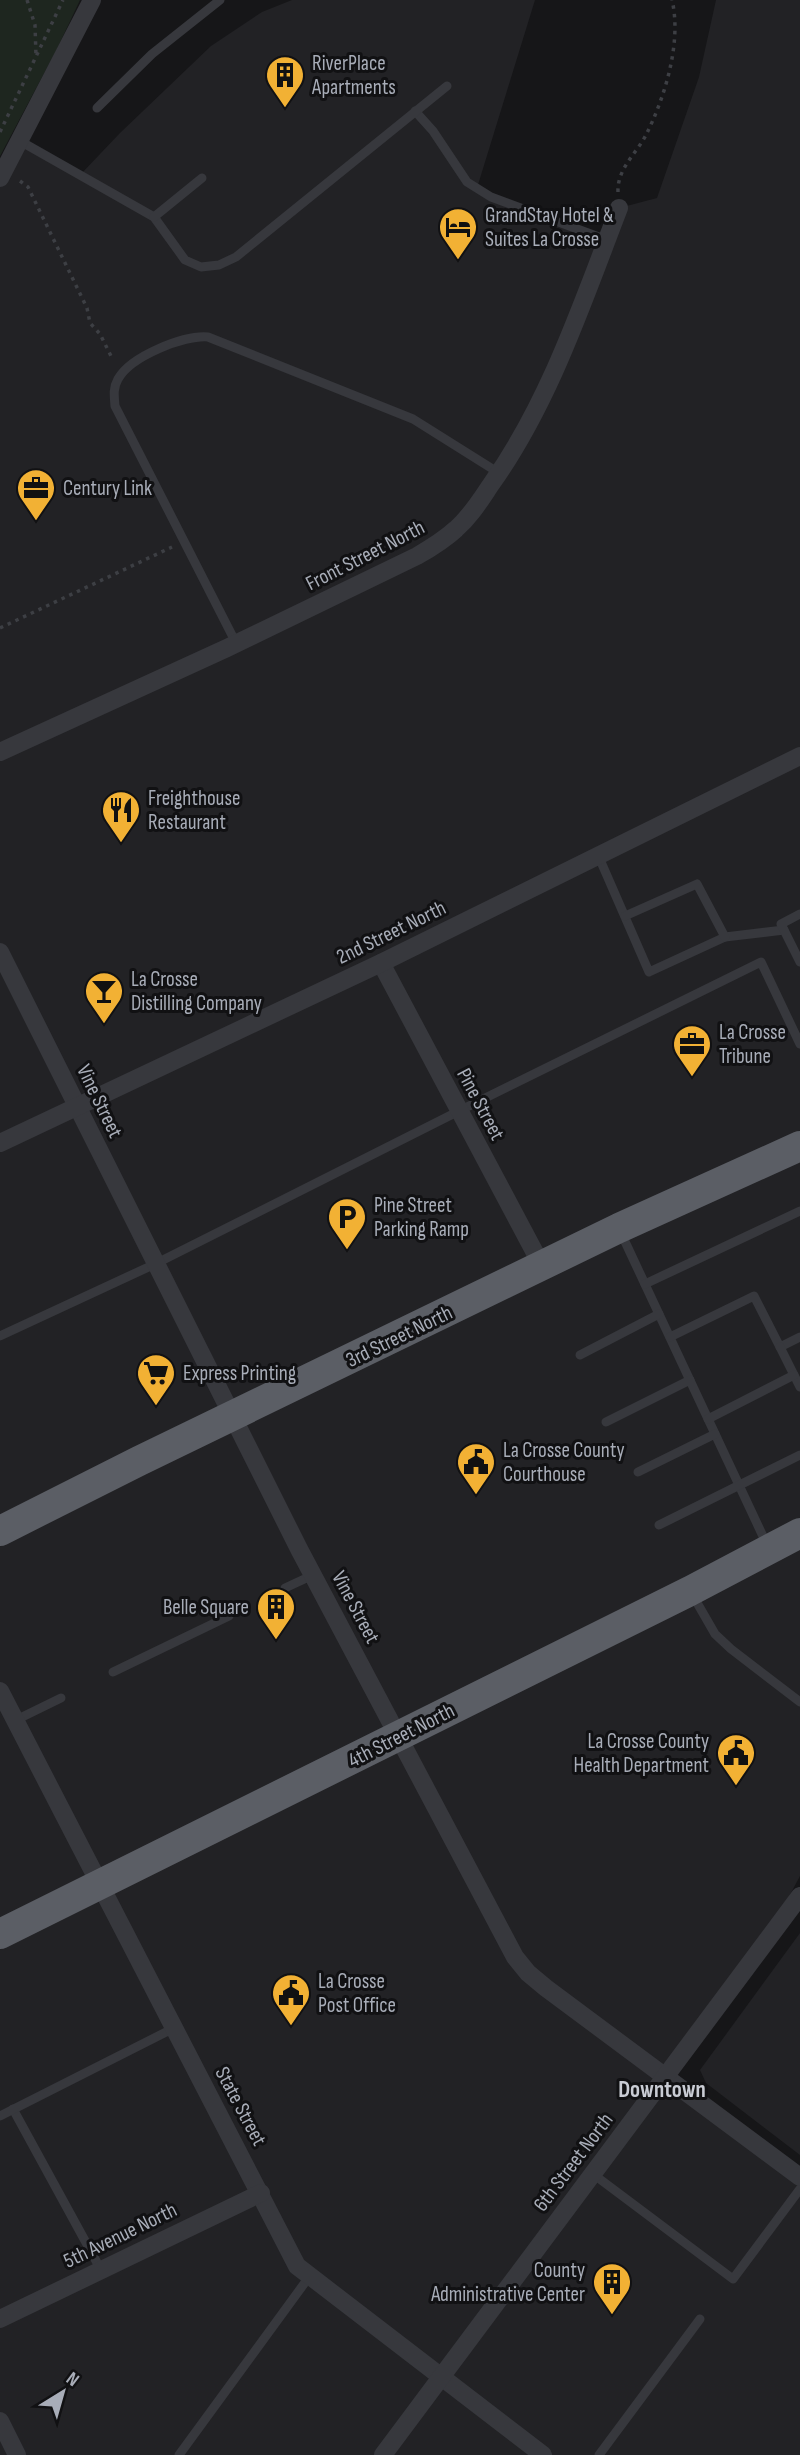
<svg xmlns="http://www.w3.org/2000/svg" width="800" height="2455" font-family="'Sofia Sans Condensed',sans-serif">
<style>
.built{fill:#222225}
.green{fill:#1e261f}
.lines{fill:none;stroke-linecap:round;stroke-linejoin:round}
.path{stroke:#3d3f44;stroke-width:3.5;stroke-dasharray:3.5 5;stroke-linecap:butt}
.service{stroke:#37383d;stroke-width:9}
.minor{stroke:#37383d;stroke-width:18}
.trunk{stroke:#5b5e65;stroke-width:30}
.labels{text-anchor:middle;stroke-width:6;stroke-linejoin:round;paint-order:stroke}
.poi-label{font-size:21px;fill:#a8adb8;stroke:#111113;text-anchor:start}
.street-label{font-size:21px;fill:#a8adb8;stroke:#111113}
.neighbourhood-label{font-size:23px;font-weight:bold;fill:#c9ccd4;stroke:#111113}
</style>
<rect width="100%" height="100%" fill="#161618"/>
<g class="built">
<path d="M292 0H535L477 188 607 240 619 208 657 198 699 77 716 0H800V1876L763 1945 665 2076 800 2177V2455H0V178L20 141 81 174 120 133 211 46 262 12Z"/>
<path d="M800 1933V2155L706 2083 700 2070Z"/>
</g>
<path class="green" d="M0 0H80L57 49 0 156Z"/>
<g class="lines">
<g class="path">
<path d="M27 0 35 25 36 57"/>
<path d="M0 132 63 0"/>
<path d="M20 181 28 187 87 308 90 323 100 334 112 358"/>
<path d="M618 192C617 169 636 154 646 135 665 97 682 42 672 0"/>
<path d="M0 628 172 547"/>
</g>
<g class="service">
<path d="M97 108 152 54 220 0"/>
<path d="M415 111 433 131 467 182 491 197 607 240"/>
<path d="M20 141 154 217 185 260 201 267 219 265 236 257 447 86"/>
<path d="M154 217 202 178"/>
<path d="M236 643 115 406C114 395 113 388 118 379 131 356 184 335 208 337L413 419 499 473"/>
<path d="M598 855 649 972 725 937 784 930"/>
<path d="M800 914 781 924 800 962"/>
<path d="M625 916 697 884 725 937"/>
<path d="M621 1233 768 1547"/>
<path d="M645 1284 800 1211"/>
<path d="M0 1336 155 1264 459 1111 761 962 800 1044"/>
<path d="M670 1337 754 1296 780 1347 800 1337"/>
<path d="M780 1347 800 1387"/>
<path d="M580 1355 659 1314"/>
<path d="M708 1419 794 1375"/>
<path d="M606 1422 690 1380"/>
<path d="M638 1472 715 1434"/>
<path d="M659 1525 800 1455"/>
<path d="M285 1588 313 1575"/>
<path d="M692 1594 715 1634 731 1649 800 1702"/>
<path d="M113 1672 229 1616"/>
<path d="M16 1720 61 1698"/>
<path d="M13 2109 101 2270"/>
<path d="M0 2116 174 2028"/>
<path d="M593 2174 733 2279 800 2189"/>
<path d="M179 2455 309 2277"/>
<path d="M599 2455 700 2319"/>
</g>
<g class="minor">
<path d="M0 178 92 0"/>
<path d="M0 752 227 648 417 556C431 548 444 540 456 529 471 516 481 499 492 483 550 401 583 301 619 208"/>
<path d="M0 952 299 1549 515 1957 528 1973 546 1988 800 2177"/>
<path d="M381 963 542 1266"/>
<path d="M0 1143 381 963 800 756"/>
<path d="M0 1691 297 2266 543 2455"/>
<path d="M0 2319 261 2193"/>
<path d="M0 2421 17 2455"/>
<path d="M383 2455 800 1896"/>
</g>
<g class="trunk">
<path d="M0 1531 139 1461 619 1228 800 1146"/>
<path d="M0 1934 690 1591 800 1533"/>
</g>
</g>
<defs>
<symbol id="building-pin" viewBox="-11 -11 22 30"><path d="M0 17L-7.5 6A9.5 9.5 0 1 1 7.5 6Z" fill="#f2b134" stroke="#111113"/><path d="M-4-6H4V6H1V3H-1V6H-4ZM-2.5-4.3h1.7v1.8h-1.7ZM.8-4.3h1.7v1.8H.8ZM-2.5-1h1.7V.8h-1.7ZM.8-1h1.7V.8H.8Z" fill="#111"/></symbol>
<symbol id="hotel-pin" viewBox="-11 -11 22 30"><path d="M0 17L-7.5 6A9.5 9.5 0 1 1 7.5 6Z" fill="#f2b134" stroke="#111113"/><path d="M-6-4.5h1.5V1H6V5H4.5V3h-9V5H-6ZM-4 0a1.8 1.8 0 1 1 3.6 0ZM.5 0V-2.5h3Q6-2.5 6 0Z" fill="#111"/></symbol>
<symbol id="office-pin" viewBox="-11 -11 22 30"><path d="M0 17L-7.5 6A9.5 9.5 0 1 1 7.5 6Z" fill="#f2b134" stroke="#111113"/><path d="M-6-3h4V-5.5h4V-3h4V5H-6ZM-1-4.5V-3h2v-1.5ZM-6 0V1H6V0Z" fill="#111"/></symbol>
<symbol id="restaurant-pin" viewBox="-11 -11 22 30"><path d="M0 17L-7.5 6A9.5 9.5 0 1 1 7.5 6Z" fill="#f2b134" stroke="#111113"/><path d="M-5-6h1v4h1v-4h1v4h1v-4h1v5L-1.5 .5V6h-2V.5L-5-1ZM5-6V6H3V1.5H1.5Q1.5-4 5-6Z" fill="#111"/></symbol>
<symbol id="bar-pin" viewBox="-11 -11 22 30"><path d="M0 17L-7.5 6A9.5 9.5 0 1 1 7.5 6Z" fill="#f2b134" stroke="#111113"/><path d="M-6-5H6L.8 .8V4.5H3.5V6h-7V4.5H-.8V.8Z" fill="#111"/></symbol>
<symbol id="parking-pin" viewBox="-11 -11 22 30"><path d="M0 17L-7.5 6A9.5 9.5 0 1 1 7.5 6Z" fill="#f2b134" stroke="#111113"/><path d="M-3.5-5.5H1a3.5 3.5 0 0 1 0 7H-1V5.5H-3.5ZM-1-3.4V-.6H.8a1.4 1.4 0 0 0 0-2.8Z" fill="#111"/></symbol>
<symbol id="supermarket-pin" viewBox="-11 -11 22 30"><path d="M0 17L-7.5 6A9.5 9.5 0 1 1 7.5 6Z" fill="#f2b134" stroke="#111113"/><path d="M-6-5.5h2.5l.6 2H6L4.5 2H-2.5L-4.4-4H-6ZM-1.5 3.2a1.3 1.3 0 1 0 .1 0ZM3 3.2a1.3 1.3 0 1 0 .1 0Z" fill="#111"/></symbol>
<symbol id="civic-pin" viewBox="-11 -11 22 30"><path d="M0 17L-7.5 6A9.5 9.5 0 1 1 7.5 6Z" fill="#f2b134" stroke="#111113"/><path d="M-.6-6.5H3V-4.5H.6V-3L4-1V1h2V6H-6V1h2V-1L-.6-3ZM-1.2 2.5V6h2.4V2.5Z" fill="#111"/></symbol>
</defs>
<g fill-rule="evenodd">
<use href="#building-pin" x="263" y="53" width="44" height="60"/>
<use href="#hotel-pin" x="436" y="205" width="44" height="60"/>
<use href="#office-pin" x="14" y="466" width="44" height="60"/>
<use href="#restaurant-pin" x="99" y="788" width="44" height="60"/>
<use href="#bar-pin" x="82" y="969" width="44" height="60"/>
<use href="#office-pin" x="670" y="1022" width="44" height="60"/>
<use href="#parking-pin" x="325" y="1195" width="44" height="60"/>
<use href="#supermarket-pin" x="134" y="1351" width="44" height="60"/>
<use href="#civic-pin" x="454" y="1440" width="44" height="60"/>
<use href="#building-pin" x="254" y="1585" width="44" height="60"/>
<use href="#civic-pin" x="714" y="1731" width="44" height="60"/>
<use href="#civic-pin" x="269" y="1971" width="44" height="60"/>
<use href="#building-pin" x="590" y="2260" width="44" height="60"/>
</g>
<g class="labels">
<g class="poi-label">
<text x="312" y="70">RiverPlace<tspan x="312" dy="24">Apartments</tspan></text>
<text x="485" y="222">GrandStay Hotel &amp;<tspan x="485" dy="24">Suites La Crosse</tspan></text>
<text x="63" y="495">Century Link</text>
<text x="148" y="805">Freighthouse<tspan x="148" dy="24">Restaurant</tspan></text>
<text x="131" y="986">La Crosse<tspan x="131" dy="24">Distilling Company</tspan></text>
<text x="719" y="1039">La Crosse<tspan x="719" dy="24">Tribune</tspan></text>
<text x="374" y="1212">Pine Street<tspan x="374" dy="24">Parking Ramp</tspan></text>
<text x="183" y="1380">Express Printing</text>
<text x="503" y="1457">La Crosse County<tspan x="503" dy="24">Courthouse</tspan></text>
<text x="249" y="1614" text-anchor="end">Belle Square</text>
<text x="709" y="1748" text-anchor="end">La Crosse County<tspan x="709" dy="24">Health Department</tspan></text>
<text x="318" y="1988">La Crosse<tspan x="318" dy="24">Post Office</tspan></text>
<text x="585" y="2277" text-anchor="end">County<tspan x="585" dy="24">Administrative Center</tspan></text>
</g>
<g class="street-label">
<text transform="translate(365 555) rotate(-27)" y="7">Front Street North</text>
<text transform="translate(391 932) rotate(-26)" y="7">2nd Street North</text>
<text transform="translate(100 1101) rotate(64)" y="7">Vine Street</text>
<text transform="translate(481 1104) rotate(62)" y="7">Pine Street</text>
<text transform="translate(399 1336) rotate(-26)" y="7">3rd Street North</text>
<text transform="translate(356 1607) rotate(62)" y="7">Vine Street</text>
<text transform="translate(401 1735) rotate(-27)" y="7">4th Street North</text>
<text transform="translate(241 2106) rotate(62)" y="7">State Street</text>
<text transform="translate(573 2162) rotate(-53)" y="7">6th Street North</text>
<text transform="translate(120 2235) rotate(-26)" y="7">5th Avenue North</text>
</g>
<g class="neighbourhood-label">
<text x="662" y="2097">Downtown</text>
</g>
</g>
<g transform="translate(63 2392) rotate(37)" stroke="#111113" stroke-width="5" paint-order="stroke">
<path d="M0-5L12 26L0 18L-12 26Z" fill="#a8adb8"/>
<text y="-10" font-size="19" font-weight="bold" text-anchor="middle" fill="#a8adb8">N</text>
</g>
</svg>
